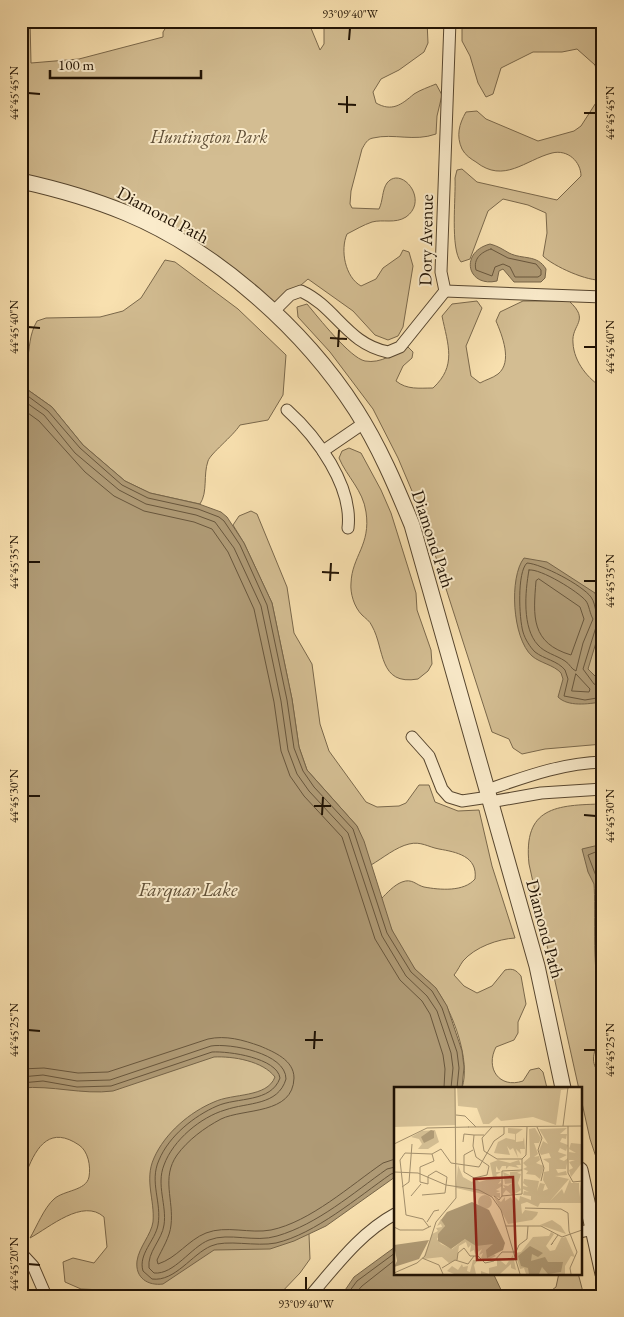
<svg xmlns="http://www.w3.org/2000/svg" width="624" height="1317" font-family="'EB Garamond',serif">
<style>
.green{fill:#d3bd92;stroke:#7a684b}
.water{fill:#af9a75;stroke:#766448}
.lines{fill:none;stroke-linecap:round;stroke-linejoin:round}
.shore{stroke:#68563c;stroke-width:1}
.minor-casing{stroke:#57462f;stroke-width:13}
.tertiary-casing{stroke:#57462f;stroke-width:17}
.minor{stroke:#faebcb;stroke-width:11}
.tertiary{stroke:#faebcb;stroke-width:15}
.ticks{fill:none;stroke:#211304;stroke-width:2}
.labels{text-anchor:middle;stroke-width:4;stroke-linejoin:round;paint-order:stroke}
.park-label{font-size:18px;font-style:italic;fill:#5f4e36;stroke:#faebcb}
.street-label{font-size:18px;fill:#211304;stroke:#faebcb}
.water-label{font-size:19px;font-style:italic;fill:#615037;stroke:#faebcb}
.inset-road{fill:none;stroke:#a28e6b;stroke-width:1}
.view{fill:#8f2418;fill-opacity:0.15;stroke:#8f2418;stroke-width:2.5}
.inset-edge{fill:none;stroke:#211304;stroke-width:2.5}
.neatline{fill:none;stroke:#211304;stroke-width:2}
.ticks-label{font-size:12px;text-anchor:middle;fill:#211304}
</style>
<rect width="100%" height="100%" fill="#f8e0af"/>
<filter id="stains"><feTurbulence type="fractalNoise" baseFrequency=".004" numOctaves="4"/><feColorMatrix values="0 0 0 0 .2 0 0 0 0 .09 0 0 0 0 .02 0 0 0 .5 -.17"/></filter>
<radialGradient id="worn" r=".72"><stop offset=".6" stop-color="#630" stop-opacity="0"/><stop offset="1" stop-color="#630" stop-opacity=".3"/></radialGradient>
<g class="green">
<path d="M21 21H30L31 63 79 59 163 37V32L170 21H308L320 50 324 44V21H427L428 43 424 52 399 70 381 79 373 92 376 103C392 112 401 105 414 94 420 90 429 87 436 84L442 95 437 116 436 134C414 142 394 133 373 138 367 139 365 144 362 149L351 191 350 204 352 208 379 209C383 201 382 190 387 183 401 165 430 200 406 217 395 224 383 219 372 222 363 225 355 230 347 234 340 250 345 277 361 286L376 279 383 268 400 256 403 250 409 252 413 266 403 327 398 336 388 340 375 335 353 311 308 279 272 310 146 226 21 182Z"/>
<path d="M462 21H603V280C588 282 553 266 543 256L547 233 546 213 528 205 503 199 488 211 470 259 461 262C450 249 456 197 455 178L457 170 462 169 477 182 557 200 581 176C581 162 568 149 552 153 525 160 504 184 476 162 471 159 465 155 462 149 456 136 459 124 466 112L477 111 486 119 538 141 574 131 581 126 599 98 601 87 595 65 577 49 562 52H533L501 68 493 94 486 97 478 83 470 56 462 41Z"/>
<path d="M165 260 175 262 238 309 286 355 283 395 268 420 240 425C233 436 210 454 208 461 203 475 208 492 200 504L150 493 125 481 83 445 52 407 21 385C21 376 25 370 27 362 30 347 29 335 37 321L46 318 100 317 123 311 141 298Z"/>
<path d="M477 301 482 308 466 346 471 376 480 383C485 380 493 378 498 374 513 362 502 335 496 321L500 312 523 301H569C591 321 571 324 573 343 574 362 588 379 603 388V744L545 749 522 754 513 748 509 739 492 732 423 517 398 458 373 409 330 352 298 317 297 307 307 304C318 317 350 358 365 361 381 364 395 353 408 347L413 352 412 358 403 366 396 381C407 390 419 388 433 388 457 366 448 345 442 316L452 304Z"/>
<path d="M349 448 361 453 381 490 391 513 416 593 417 610 431 650 432 664 428 671 418 679C378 686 385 649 372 626 370 621 365 618 362 615 354 607 350 593 351 583 352 556 371 545 366 512 363 490 347 477 339 458L342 451Z"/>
<path d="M251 511 257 514 287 587 294 633 312 664 320 724 329 751 366 802 377 807 399 806 406 803 419 785H429L435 802 458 811 479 810 492 866 515 938C498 939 475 947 463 961 460 965 458 970 454 975L464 986 477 993 492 986 505 970C513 968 516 970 521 976L526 1004 518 1022V1033L514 1040 496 1047C485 1068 499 1089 523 1081L530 1070 539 1068 543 1072 547 1088H462C471 1061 453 1012 436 989 430 981 421 976 414 968 398 947 388 924 381 899 387 893 394 885 402 882 412 878 416 885 424 887 440 890 464 892 475 879 478 856 456 852 439 849 428 847 421 841 409 844 396 847 383 858 371 865L357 826 307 770 299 747 292 699 272 603 244 543 233 525 239 516Z"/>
<path d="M603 804V1038L599 1039C593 1054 589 1065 603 1076V1178L590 1139 529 864C523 807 556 805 603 804Z"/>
<path d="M286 1049 267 1208 309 1234 310 1259 300 1273 278 1296H106L103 1290 81 1289 65 1282 63 1262 73 1258 94 1263 107 1247 104 1217C83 1198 50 1227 30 1238 37 1226 44 1208 54 1199 64 1190 86 1191 89 1177 91 1166 88 1151 79 1145 51 1126 37 1145 27 1171 25 1178 25 1184 21 1190V1069Z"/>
<path d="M559 1273H578L584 1296H544L556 1287Z"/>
</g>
<g class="water">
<path d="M490 244C498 246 502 249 509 253 523 260 537 254 546 269L545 278 541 282H514L503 269 499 271 497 281C467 288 459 252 490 244Z"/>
<path d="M21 385 52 407 83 445 125 481 150 493 199 504 221 512 227 517 244 543 272 603 292 699 299 747 307 770 357 826 364 841 392 930 415 969 436 988 447 1006 462 1051 464 1067 462 1088H395V1177L326 1226 294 1241 270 1249 214 1250 163 1284C148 1286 135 1278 137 1261 139 1247 151 1235 153 1222 155 1200 144 1180 154 1158 165 1133 190 1112 214 1102 233 1093 267 1098 275 1077 263 1061 233 1056 214 1057L113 1091C82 1095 52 1085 21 1088Z"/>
<path d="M524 558 547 562 595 593 602 616 601 626 588 669 603 684 601 702C588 704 568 707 558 697L563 679 561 673C554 665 540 663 532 656 512 638 509 577 524 558Z"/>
<path d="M603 844V999C591 990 596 904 594 884L588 872 582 849Z"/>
<path d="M395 1247V1273H493L504 1296H341L354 1277Z"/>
</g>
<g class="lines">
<g class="shore">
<path d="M491 249 508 258 536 264 541 270V275L538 277H515L510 267 503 264 495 267 492 276 476 270C473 259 481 252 491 249Z"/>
<path d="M21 391 48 411 80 448 122 485 148 498 198 509 219 517 224 521 240 545 267 605 287 700 294 748 303 771 314 787 353 829 387 933 411 972 432 991 442 1008 457 1052 459 1068 457 1088"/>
<path d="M21 399 44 415 75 453 119 490 146 504 196 515 215 522 234 548 261 606 281 701 288 750 297 774 309 791 348 833 382 936 406 976 427 996 437 1011 451 1053 453 1068 451 1088"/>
<path d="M21 408 39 421 85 472 114 496 144 511 194 522 212 529 228 552 254 609 274 702 281 751 290 776 304 796 342 837 375 939 400 980 422 1001 430 1014 443 1055 445 1069 444 1088"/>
<path d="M529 570C540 568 579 592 586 601 589 605 590 614 593 619L583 643 576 671C571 669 570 664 565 661 556 655 545 653 538 645 522 628 525 592 529 570Z"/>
<path d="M539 579 580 607 584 619 571 655C531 643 533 617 536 581Z"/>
<path d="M603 615 596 612C595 607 594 601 591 597 582 585 542 564 527 563 517 572 519 618 523 632 525 639 530 647 535 652 544 659 558 661 565 670L568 679 564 696 585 700 603 697"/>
<path d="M603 623 596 627 583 669 594 684 603 688"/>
<path d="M576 674 590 689 589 692 572 691Z"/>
<path d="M603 849 588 855 599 884 601 980 603 989"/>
<path d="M21 1069 44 1068 78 1073 108 1072 208 1039C226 1035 243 1040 260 1046 274 1052 294 1060 294 1078 293 1115 244 1108 221 1119 204 1128 188 1140 177 1155 161 1178 174 1200 171 1225 170 1237 162 1249 157 1260L158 1264C177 1258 188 1240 206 1233 226 1225 250 1234 271 1230 310 1222 351 1185 383 1163L395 1159"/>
<path d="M21 1077 43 1075 77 1081 110 1080 211 1046C230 1043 286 1053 286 1079 278 1106 248 1102 225 1110 201 1117 173 1140 164 1165 156 1185 167 1205 164 1225 162 1240 147 1252 149 1268L154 1273C174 1275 191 1247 209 1240 229 1232 255 1243 277 1236 318 1224 353 1193 387 1169L395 1167"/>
<path d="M21 1083 43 1081 77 1087 111 1086 212 1052C229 1051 277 1058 280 1078 271 1103 237 1097 217 1106 194 1116 169 1136 159 1160 149 1182 162 1202 158 1225 155 1241 138 1254 143 1271L152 1279C175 1282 192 1254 211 1246 226 1239 256 1247 276 1243 315 1234 358 1197 391 1174L395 1173"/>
<path d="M346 1296 357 1281 395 1253"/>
<path d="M353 1296 362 1286 395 1260"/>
</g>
<defs>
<g id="minor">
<path d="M445 291 603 297"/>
<path d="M273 312 290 295 301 291C336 307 347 344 388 352L400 347 445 291 441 272 450 21"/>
<path d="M287 410C317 437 353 486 348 528"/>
<path d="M323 451 364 423"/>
<path d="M412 737 429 756 442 789 449 797 462 801 489 797"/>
<path d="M487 790C525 777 562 763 603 762"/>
<path d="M490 802 541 793 603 789"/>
<path d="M580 1232 603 1227"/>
<path d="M21 1253 33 1266 46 1296"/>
<path d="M310 1296C336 1266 360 1233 395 1214"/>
</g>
<g id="tertiary">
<path d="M21 181C57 189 92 199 126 213 215 250 304 329 356 410 379 446 396 486 412 525L537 966 563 1088"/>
<path d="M580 1170 603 1274"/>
</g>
</defs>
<use href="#minor" class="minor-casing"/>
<use href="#tertiary" class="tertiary-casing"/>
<use href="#minor" class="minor"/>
<use href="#tertiary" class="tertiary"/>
</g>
<path class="ticks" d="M349 40 350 28M28 93 40 94M338 104 356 105M347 113V96M584 113H596M28 327 40 328M330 338 347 339M338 347 339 330M584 347H596M28 562H40M322 572 339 573M330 581 331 563M584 581H596M28 796H40M314 806H331M322 815 323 797M584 815 596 816M28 1030 40 1031M305 1040H323M314 1049 315 1031M584 1050H596M28 1264 40 1265M306 1290V1277"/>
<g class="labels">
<g class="park-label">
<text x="209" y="143">Huntington Park</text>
</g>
<g class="street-label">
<text transform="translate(163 215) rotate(28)" y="6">Diamond Path</text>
<text transform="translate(426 240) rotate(-89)" y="6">Dory Avenue</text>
<text transform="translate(433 539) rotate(72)" y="6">Diamond Path</text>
<text transform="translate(545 929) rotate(75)" y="6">Diamond Path</text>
</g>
<g class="water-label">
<text x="188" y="896">Farquar Lake</text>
</g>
</g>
<g transform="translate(394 1087)">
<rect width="188" height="188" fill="#f8e0af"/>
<path d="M0 0H61L62 38 0 40ZM63 0H174L175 2 167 3 162 38 139 30 107 34 103 30 95 37H89L83 21 64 19ZM114 41 129 42 122 47V55L129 54 130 50 131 62H126L127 67 122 62 124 71 119 61 116 63 113 59 116 68 100 66 104 55 112 51 121 53V47L114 46ZM141 41 147 51 145 56H140L144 67 140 70 145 69 146 73 142 76 150 79 146 92 141 88 132 87 134 84 129 82 133 80 129 76 136 70 135 42ZM173 41 166 47H173L172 52 168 51 166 55 174 58 172 64 166 61 164 65 173 68 165 72 170 74 174 71 172 82H162L164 86 172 84 173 88 161 89 175 92 156 114 168 102 170 107 176 92 177 96H185V110L187 95V116H146L144 120 133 115 127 117 128 127 131 123 144 125 143 128 138 133 114 137 100 110 107 115 111 110V114L117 110 119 114 121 110 125 114 126 109 137 113V109L129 108 130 104 135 105 129 102V99L134 100 129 96 130 92 145 94 143 104 146 96 151 97 149 104 154 102 149 93 150 85 155 84V76L149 72 157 71 155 66 147 68 145 64 149 54 154 57 145 42ZM41 43 45 55 34 62H24L28 57 25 52 17 50 28 44ZM177 56 187 57V77L177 90 175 83 179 81 175 75 181 73H175V65L182 66 175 62ZM104 73 116 76 125 73 127 78H122L125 81 115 79 112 82V79H108L105 84 102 79V85H107L102 88 107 93 104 97 107 96 108 99 102 103 106 104 102 106H106V111L62 101 64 78 69 90 78 95 82 91 85 95 99 91 96 76ZM127 84 123 86 127 87 124 96 127 103 121 107 119 103 118 108 112 103 109 107V101H117H111L109 98 114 99 118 96 111 97 109 85 116 88V85ZM84 115a7 7 0 1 1 14 0a7 7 0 1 1-14 0ZM47 132 51 139 43 152 47 157 58 162 71 152 95 155 101 157 95 163 102 169 92 174 87 171 89 166 85 168 88 162 81 167 80 163 76 165 77 158 74 161 72 155 65 159 63 173 55 176 48 170 29 172 38 147 44 144 42 141 48 140 47 137 43 139ZM158 133 167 139 172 147 146 138ZM157 145 160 147 152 159 156 164 161 163 167 151 172 150 181 170 177 169 171 179V187H132L130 181 126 182 121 166 127 165 139 150 155 149ZM119 168 122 183 117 181V177L106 187H87V184L95 187V181L103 179V171L112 178ZM79 173H84L80 178 82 187H60L53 184 58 179 64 183 68 177 69 180 74 179 73 184 76 185Z" fill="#d3bd92"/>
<path d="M37 43 40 44V51L30 56 27 50ZM78 115 95 123 111 156 109 163 93 171 92 163 99 157 82 159 71 152 57 162 44 154V147L51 139 47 133 53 125ZM35 153 25 172 0 180 3 174 0 158ZM136 159 149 166 144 170 138 167 137 174 151 170 154 175H169L167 185 154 187 148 180 145 187H135L134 181 127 179 124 169Z" fill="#af9a75"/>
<path class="inset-road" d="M62 28 71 29 82 40M169 39 174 0M174 39V86L179 95 188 94M74 40 188 39M98 40 88 51 90 64 103 72H128L132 68 133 40M143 40 148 51 144 63 150 81 147 94M69 55 70 47 80 48M0 57 33 41 75 40M79 63 70 68V85L80 91 93 88 95 79 82 70 79 59 80 48H90M38 67 47 62 57 76 85 80 100 54 110 47V40M0 85 24 86 52 98 85 103 98 110 107 123 126 187M8 100 15 95 18 57M28 108 51 106 53 90 42 84 34 89V97L26 95V80L40 74 38 67M17 109 27 97M100 109 105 113 108 109V84L128 83M108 109 128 107V72M131 121 167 122 174 126 175 144 183 165 176 181 177 187M33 135 40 124 45 123M112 139H147L168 150 188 143M0 140 6 143H29L37 139M35 140 29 132 12 128 6 73 11 66 38 67M159 156 157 158 164 148M28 171 45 178 49 187M63 173 64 166 70 161 76 169H84L91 176 100 174 108 165H122L125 158 133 152 134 139M48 181 61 173 74 177 80 169M0 186 23 176 31 169 42 135 62 111 61 0"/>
<path class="view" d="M119 90 122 172 83 173 80 92Z"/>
<rect width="188" height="188" class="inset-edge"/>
</g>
<rect width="624" height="1317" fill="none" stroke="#f8e0af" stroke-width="55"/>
<path d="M50 70v8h151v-8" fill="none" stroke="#211304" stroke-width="2.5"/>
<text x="58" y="70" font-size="15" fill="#211304" stroke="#faebcb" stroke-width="4" paint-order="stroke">100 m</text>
<rect x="28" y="28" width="568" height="1262" class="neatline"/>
<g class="ticks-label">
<text x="350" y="18">93°09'40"W</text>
<text transform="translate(14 93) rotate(-90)" y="4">44°45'45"N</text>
<text transform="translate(610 113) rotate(-90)" y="4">44°45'45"N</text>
<text transform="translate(14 327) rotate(-90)" y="4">44°45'40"N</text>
<text transform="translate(610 347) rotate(-90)" y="4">44°45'40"N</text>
<text transform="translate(14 562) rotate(-90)" y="4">44°45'35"N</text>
<text transform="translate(610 581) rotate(-90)" y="4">44°45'35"N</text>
<text transform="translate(14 796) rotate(-90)" y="4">44°45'30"N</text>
<text transform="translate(610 816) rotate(-90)" y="4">44°45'30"N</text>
<text transform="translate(14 1030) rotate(-90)" y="4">44°45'25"N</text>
<text transform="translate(610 1050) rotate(-90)" y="4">44°45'25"N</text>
<text transform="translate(14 1264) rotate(-90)" y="4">44°45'20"N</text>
<text x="306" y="1308">93°09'40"W</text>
</g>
<rect width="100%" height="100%" filter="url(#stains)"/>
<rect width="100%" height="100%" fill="url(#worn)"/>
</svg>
